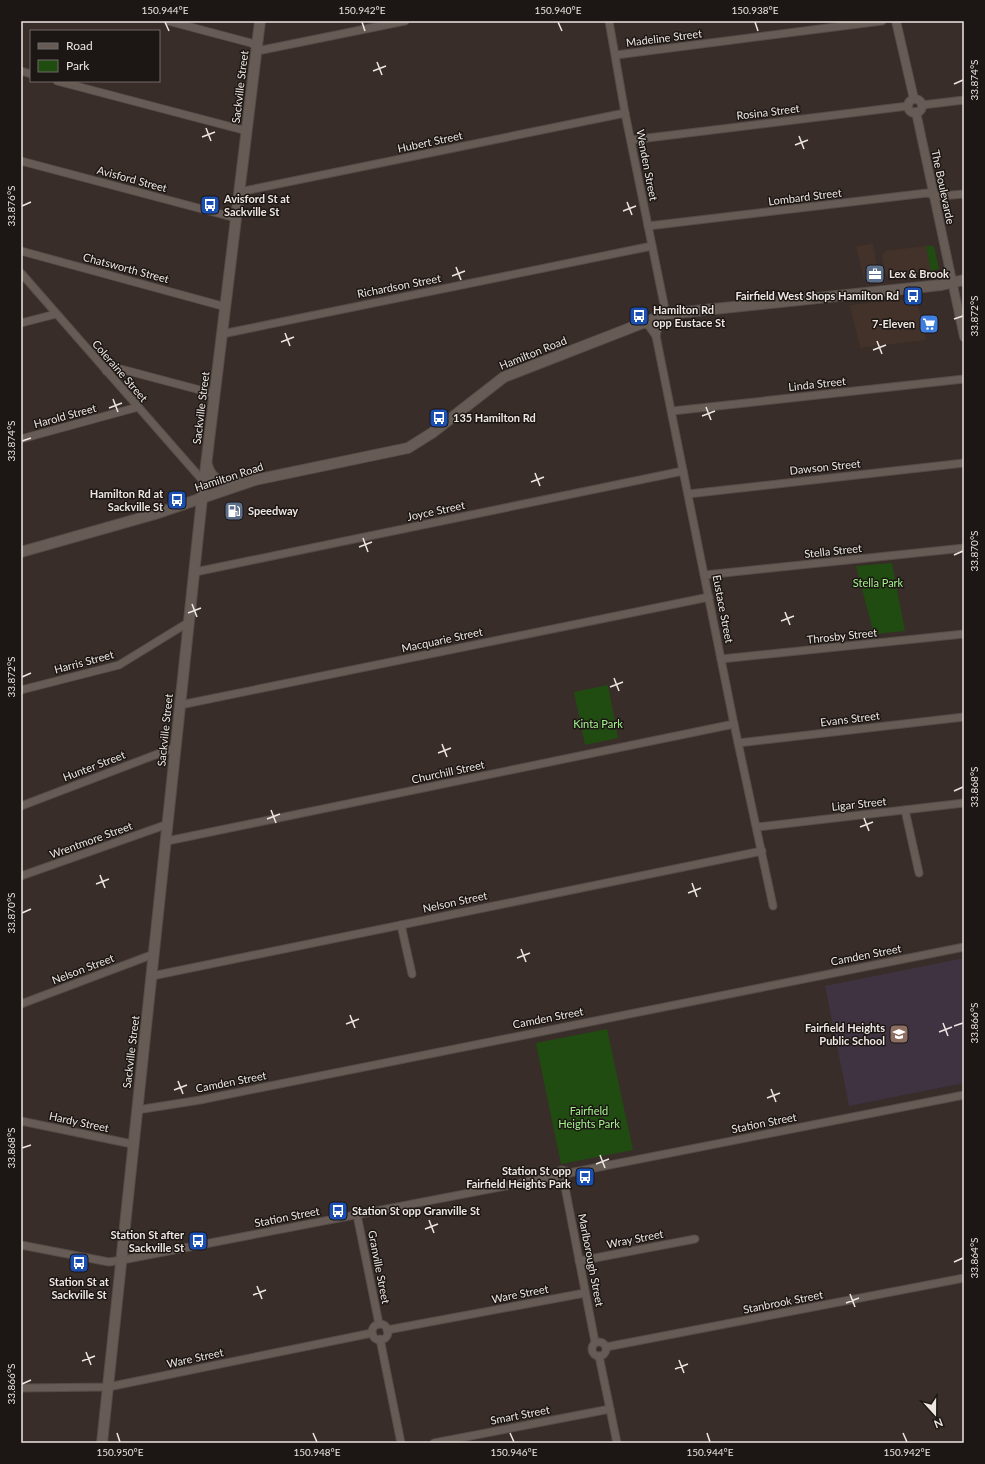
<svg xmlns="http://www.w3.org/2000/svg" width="985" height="1464" font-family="Lato,sans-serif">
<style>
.built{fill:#433229}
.education{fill:#3f3341}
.green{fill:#204c11}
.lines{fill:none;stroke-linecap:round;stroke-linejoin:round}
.minor-casing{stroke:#554b47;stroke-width:9}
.tertiary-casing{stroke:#554b47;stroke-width:10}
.secondary-casing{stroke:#554b47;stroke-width:12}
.minor{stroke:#675b55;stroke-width:7}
.tertiary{stroke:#675b55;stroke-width:8}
.secondary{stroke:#675b55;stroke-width:10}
.ticks{fill:none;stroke:#ede6e2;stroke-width:1.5}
.labels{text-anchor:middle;stroke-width:3;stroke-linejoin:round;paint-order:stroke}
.street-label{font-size:11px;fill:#ede6e2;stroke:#1c1714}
.poi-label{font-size:11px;font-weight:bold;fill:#ede6e2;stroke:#1c1714;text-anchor:start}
.park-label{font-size:11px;fill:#a2f18c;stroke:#1c1714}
.neatline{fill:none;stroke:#ede6e2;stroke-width:1.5}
.ticks-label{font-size:10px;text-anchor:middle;fill:#ede6e2}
</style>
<rect width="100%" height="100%" fill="#382d28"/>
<g class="built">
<path d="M873 244 879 277 864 280 856 246Z"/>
<path d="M926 246 931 271 886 276 882 257 885 251Z"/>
<path d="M916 298 926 340 860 348 850 305Z"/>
</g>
<path class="education" d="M964 958V1083L849 1106 825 986Z"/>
<g class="green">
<path d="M926 246H934L939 269 931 271Z"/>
<path d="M892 563 905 631 874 634 856 566Z"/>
<path d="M608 685 618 738 585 745 574 692Z"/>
<path d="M607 1029 633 1150 561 1164 536 1043Z"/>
</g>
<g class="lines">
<defs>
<g id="minor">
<path d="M168 21 251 43 262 50 405 21"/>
<path d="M609 21 625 113 666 314"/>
<path d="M616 55 882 21"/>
<path d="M21 71 31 74"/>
<path d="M57 81 247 131"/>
<path d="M922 105 964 100"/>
<path d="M631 140 908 106"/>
<path d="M21 161 236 218"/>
<path d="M239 192 625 113"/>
<path d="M648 226 927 193 940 196 964 194"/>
<path d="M21 251 226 307"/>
<path d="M21 273 204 482"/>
<path d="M641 322 649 326 656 336 734 724 773 906"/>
<path d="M21 323 56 314"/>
<path d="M222 334 652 246"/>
<path d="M656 336 659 323 663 315"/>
<path d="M106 371 117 368 215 394"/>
<path d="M672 411 964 379"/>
<path d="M21 439 138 407"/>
<path d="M688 494 964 463"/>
<path d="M195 572 683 471"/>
<path d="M705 575 964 548"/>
<path d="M721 659 964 634"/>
<path d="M21 690 119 665 189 622"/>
<path d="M180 705 709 597"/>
<path d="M738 743 964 717"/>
<path d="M21 806 176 747"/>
<path d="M905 810 919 873"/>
<path d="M757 827 964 803"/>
<path d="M167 841 734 724"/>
<path d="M21 876 168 824"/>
<path d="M401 925 412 974"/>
<path d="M152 976 762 851"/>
<path d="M21 1004 154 954"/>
<path d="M137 1110 200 1100 964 947"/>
<path d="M21 1121 132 1144"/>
<path d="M569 1173 964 1095"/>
<path d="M557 1176 561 1170 566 1171 569 1173"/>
<path d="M564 1182 595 1342"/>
<path d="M357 1215 379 1324"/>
<path d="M21 1245 109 1262 122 1260 557 1176"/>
<path d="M579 1261 695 1239"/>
<circle cx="380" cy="1332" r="8"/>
<path d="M387 1330 585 1293"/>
<path d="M380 1339 401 1443"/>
<circle cx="599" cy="1349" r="7"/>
<path d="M606 1347 964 1278"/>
<path d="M599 1356 617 1443"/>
<path d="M21 1388 108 1387 372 1333"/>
<path d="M434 1443 610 1409"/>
</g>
<g id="tertiary">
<path d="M896 21 914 99"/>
<circle cx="915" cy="106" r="7"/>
<path d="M916 112 964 337"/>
</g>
<g id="secondary">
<path d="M207 465C211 481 223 484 239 483"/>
<path d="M21 552 155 514 255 480 408 448 432 433 504 377 666 314 941 285 964 280"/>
<path d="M102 1443 202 498 260 21"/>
</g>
</defs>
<use href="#minor" class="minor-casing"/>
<use href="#tertiary" class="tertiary-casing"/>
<use href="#secondary" class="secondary-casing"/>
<use href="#minor" class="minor"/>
<use href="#tertiary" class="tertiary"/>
<use href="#secondary" class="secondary"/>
</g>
<path class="ticks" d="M165 22 169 31M362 22 365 31M558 22 562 31M755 22 758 31M377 62 382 75M373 71 386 66M954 84 963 80M206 128 211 141M799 136 804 149M202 137 215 132M795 145 808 140M627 202 632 215M22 206 31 202M623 211 636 206M456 267 461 280M452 276 465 271M954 319 963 316M285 333 290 346M877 341 882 354M281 342 294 337M873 350 886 345M113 399 118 412M706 407 711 420M109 408 122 403M702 416 715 411M22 441 31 438M535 473 540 486M531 482 544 477M363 538 368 552M359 547 372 542M954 555 963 551M192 604 197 617M785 612 790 625M188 613 201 608M781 621 794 616M22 677 31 673M614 678 619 691M610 687 623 682M442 744 447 757M438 753 451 748M954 791 963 787M271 810 276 823M864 818 869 831M267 819 280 814M860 827 873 822M100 875 105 888M692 883 697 897M96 884 109 879M688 893 701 888M22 913 31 909M521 949 526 962M517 958 530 953M350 1015 355 1028M943 1023 948 1036M346 1024 359 1019M954 1026 963 1023M939 1032 952 1027M178 1081 183 1094M771 1089 776 1102M174 1090 187 1085M767 1098 780 1093M22 1148 31 1145M600 1155 605 1168M596 1164 609 1159M429 1220 434 1233M425 1229 438 1224M954 1262 963 1258M257 1286 262 1299M850 1294 855 1307M253 1295 266 1290M846 1303 859 1298M86 1352 91 1365M679 1360 684 1373M82 1361 95 1356M675 1369 688 1364M22 1384 31 1380M117 1433 120 1442M313 1433 317 1442M510 1433 514 1442M707 1433 710 1442M903 1433 907 1442"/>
<defs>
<symbol id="bus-square" viewBox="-11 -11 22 22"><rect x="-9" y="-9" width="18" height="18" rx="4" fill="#1a4fb4" stroke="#1c1714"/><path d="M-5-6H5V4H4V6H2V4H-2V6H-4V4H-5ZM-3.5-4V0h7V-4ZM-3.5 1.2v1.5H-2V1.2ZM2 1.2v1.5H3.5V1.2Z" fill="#fff"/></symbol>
<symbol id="office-square" viewBox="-11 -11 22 22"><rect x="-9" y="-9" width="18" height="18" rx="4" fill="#5c6f8a" stroke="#1c1714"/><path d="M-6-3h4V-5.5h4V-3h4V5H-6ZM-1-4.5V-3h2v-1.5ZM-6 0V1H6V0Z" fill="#fff"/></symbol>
<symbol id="supermarket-square" viewBox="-11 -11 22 22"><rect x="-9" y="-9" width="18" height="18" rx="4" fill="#3f7fe0" stroke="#1c1714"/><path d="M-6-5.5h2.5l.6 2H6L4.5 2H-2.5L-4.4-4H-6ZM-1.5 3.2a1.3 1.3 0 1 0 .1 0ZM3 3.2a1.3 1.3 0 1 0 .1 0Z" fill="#fff"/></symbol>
<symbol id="fuel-square" viewBox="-11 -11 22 22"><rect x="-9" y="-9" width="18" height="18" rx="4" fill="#5c6f8a" stroke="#1c1714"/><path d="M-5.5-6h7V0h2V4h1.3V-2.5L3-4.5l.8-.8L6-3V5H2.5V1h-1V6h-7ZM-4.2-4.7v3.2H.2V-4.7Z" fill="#fff"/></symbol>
<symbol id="school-square" viewBox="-11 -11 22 22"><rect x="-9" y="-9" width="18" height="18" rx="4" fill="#8d6e63" stroke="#1c1714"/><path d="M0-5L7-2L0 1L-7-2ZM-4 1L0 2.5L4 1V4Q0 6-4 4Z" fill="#fff"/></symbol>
</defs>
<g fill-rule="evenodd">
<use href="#bus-square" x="199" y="194" width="22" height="22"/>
<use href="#office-square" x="864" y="263" width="22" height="22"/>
<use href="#bus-square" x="902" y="285" width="22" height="22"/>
<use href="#bus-square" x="628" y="305" width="22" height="22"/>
<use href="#supermarket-square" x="918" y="313" width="22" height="22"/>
<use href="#bus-square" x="428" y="407" width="22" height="22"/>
<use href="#bus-square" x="166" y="489" width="22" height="22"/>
<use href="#fuel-square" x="223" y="500" width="22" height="22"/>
<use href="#school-square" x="888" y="1023" width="22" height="22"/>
<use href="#bus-square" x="574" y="1166" width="22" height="22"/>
<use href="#bus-square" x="327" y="1200" width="22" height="22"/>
<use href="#bus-square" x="187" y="1230" width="22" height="22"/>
<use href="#bus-square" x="68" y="1252" width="22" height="22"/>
</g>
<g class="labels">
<g class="street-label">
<text transform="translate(664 38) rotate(-7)" y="4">Madeline Street</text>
<text transform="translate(240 87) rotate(-83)" y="4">Sackville Street</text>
<text transform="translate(768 112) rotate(-7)" y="4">Rosina Street</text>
<text transform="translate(430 142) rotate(-12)" y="4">Hubert Street</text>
<text transform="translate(647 165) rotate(79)" y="4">Wenden Street</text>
<text transform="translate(132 179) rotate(15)" y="4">Avisford Street</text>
<text transform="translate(943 187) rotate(78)" y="4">The Boulevarde</text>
<text transform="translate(805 197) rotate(-7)" y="4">Lombard Street</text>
<text transform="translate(126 268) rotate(15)" y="4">Chatsworth Street</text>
<text transform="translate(399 286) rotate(-11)" y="4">Richardson Street</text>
<text transform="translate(533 353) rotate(-22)" y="4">Hamilton Road</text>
<text transform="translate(120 371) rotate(49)" y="4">Coleraine Street</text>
<text transform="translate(817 384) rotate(-6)" y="4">Linda Street</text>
<text transform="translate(201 408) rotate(-83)" y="4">Sackville Street</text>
<text transform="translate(65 416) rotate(-15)" y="4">Harold Street</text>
<text transform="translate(825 467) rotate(-6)" y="4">Dawson Street</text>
<text transform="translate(229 477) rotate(-18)" y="4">Hamilton Road</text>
<text transform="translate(436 511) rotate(-12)" y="4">Joyce Street</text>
<text transform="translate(833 551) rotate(-6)" y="4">Stella Street</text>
<text transform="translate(723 609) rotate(79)" y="4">Eustace Street</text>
<text transform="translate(842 636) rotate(-6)" y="4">Throsby Street</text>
<text transform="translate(442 640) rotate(-12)" y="4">Macquarie Street</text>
<text transform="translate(84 662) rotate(-15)" y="4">Harris Street</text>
<text transform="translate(850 719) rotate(-7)" y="4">Evans Street</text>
<text transform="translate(165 730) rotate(-84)" y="4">Sackville Street</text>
<text transform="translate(94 766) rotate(-21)" y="4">Hunter Street</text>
<text transform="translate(448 772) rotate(-12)" y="4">Churchill Street</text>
<text transform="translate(859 804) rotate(-6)" y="4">Ligar Street</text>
<text transform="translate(91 840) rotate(-20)" y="4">Wrentmore Street</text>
<text transform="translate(455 902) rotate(-12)" y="4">Nelson Street</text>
<text transform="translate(866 955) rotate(-11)" y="4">Camden Street</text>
<text transform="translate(83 969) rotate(-21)" y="4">Nelson Street</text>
<text transform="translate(548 1018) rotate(-11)" y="4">Camden Street</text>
<text transform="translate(131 1052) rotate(-83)" y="4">Sackville Street</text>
<text transform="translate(231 1082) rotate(-11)" y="4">Camden Street</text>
<text transform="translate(79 1122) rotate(12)" y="4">Hardy Street</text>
<text transform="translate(764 1123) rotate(-11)" y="4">Station Street</text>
<text transform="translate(287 1217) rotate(-11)" y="4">Station Street</text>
<text transform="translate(635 1239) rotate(-11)" y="4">Wray Street</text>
<text transform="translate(591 1260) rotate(79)" y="4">Marlborough Street</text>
<text transform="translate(379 1267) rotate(79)" y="4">Granville Street</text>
<text transform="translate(520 1294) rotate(-11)" y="4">Ware Street</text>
<text transform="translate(783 1302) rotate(-11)" y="4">Stanbrook Street</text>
<text transform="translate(195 1358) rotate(-12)" y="4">Ware Street</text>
<text transform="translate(520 1415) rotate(-11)" y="4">Smart Street</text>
</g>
<g class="poi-label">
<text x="224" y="203">Avisford St at<tspan x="224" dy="13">Sackville St</tspan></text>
<text x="889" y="278">Lex &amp; Brook</text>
<text x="899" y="300" text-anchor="end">Fairfield West Shops Hamilton Rd</text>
<text x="653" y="314">Hamilton Rd<tspan x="653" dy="13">opp Eustace St</tspan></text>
<text x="915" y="328" text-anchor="end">7-Eleven</text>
<text x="453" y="422">135 Hamilton Rd</text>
<text x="163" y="498" text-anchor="end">Hamilton Rd at<tspan x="163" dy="13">Sackville St</tspan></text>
<text x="248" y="515">Speedway</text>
<text x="885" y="1032" text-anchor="end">Fairfield Heights<tspan x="885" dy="13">Public School</tspan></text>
<text x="571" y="1175" text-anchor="end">Station St opp<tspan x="571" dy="13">Fairfield Heights Park</tspan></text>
<text x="352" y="1215">Station St opp Granville St</text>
<text x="184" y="1239" text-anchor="end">Station St after<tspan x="184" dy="13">Sackville St</tspan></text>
<text x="79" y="1286" text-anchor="middle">Station St at<tspan x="79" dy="13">Sackville St</tspan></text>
</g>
<g class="park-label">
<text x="878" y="587">Stella Park</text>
<text x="598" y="728">Kinta Park</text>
<text x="589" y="1115">Fairfield<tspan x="589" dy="13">Heights Park</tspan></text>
</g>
</g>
<rect width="985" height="1464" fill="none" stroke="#1c1714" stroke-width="44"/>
<rect x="30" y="30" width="130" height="52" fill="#1c1714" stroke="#706a66"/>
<rect x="38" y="43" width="20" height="6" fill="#675b55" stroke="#706a66"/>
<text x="66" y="50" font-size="12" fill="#ede6e2">Road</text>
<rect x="38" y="60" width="20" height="12" fill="#204c11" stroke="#706a66"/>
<text x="66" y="70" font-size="12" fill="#ede6e2">Park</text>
<g transform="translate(935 1414) rotate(159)" stroke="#1c1714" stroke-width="3" paint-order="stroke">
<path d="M0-3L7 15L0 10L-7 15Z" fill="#ede6e2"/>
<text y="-6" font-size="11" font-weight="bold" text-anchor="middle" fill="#ede6e2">N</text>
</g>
<rect x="22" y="22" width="941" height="1420" class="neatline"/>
<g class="ticks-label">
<text x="165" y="14">150.944°E</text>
<text x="362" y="14">150.942°E</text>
<text x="558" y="14">150.940°E</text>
<text x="755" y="14">150.938°E</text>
<text transform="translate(974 80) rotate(-90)" y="4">33.874°S</text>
<text transform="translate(11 206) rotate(-90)" y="4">33.876°S</text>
<text transform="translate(974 316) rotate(-90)" y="4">33.872°S</text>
<text transform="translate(11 441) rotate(-90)" y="4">33.874°S</text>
<text transform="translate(974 551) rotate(-90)" y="4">33.870°S</text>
<text transform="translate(11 677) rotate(-90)" y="4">33.872°S</text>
<text transform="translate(974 787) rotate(-90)" y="4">33.868°S</text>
<text transform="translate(11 913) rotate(-90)" y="4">33.870°S</text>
<text transform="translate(974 1023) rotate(-90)" y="4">33.866°S</text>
<text transform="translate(11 1148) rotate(-90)" y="4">33.868°S</text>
<text transform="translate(974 1258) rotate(-90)" y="4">33.864°S</text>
<text transform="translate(11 1384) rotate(-90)" y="4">33.866°S</text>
<text x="120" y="1456">150.950°E</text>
<text x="317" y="1456">150.948°E</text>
<text x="514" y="1456">150.946°E</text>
<text x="710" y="1456">150.944°E</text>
<text x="907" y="1456">150.942°E</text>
</g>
</svg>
